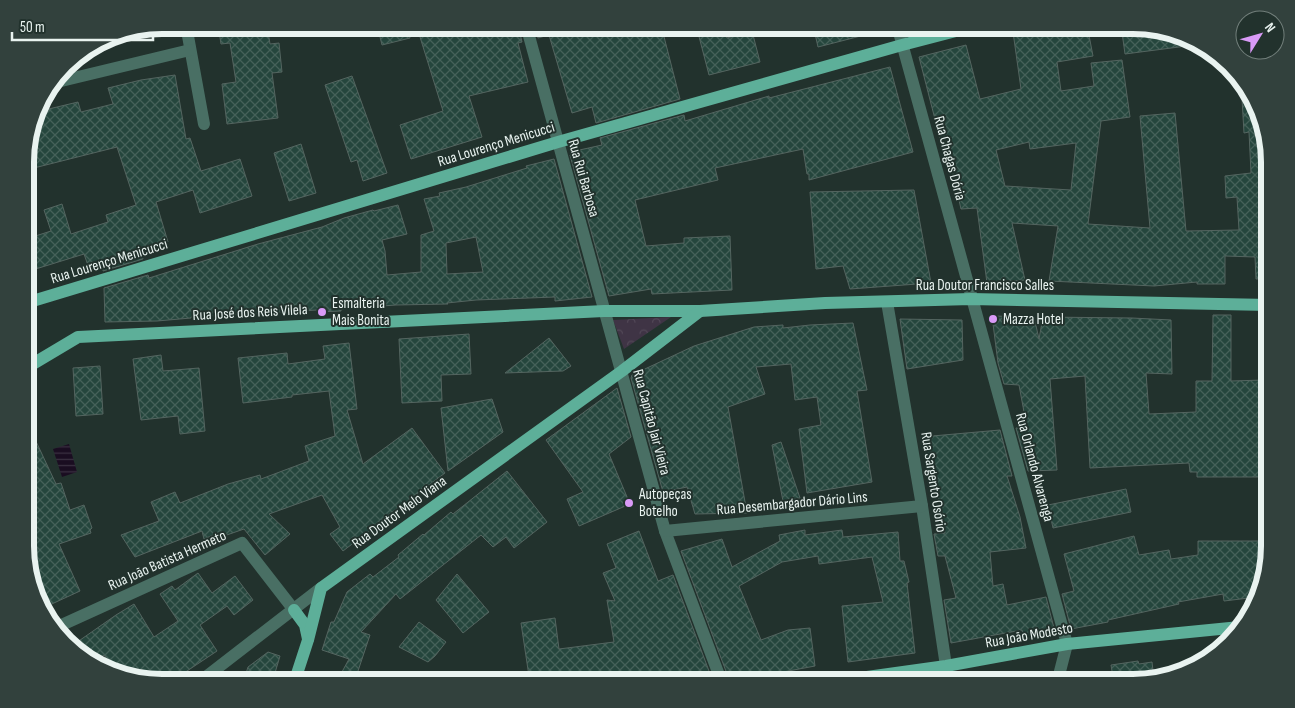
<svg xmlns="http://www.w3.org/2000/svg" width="1295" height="708" font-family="'Sofia Sans Condensed',sans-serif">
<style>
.park{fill:url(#park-crowns)}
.water{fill:url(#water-rules)}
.building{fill:url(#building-cross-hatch);stroke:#546560;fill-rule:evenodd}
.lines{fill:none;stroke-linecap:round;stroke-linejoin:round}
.minor{stroke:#496f64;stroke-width:12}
.major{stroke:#5daf99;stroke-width:12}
.poi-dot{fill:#d99af7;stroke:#22322d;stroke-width:2}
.labels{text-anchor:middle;stroke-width:4;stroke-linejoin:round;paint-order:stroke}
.street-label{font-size:15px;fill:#e9f3f0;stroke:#22322d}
.poi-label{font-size:15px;fill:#e9f3f0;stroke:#22322d;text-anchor:start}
.rim{fill:none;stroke:#e9f3f0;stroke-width:6}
</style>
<defs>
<pattern id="park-crowns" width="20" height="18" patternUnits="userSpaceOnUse" patternTransform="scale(1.25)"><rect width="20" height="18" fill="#3f3445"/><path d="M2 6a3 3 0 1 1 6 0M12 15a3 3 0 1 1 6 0" fill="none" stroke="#524857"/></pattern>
<pattern id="water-rules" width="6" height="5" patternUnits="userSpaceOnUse" patternTransform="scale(1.25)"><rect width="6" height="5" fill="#1a0d21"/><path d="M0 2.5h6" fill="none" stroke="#3b3142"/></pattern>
<pattern id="building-cross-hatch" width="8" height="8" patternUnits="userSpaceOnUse" patternTransform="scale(1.25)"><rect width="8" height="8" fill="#25463d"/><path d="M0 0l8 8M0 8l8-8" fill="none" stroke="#456159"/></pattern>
</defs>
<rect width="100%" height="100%" fill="#22322d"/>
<path class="park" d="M671 317 624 349 613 320Z"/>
<path class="water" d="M69 444 77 472 62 477 53 449Z"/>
<g class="building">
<path d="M218 25H267L270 44 279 43 282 72 272 73 278 118 227 124 222 84 236 82 230 43 221 44Z"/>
<path d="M377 25H407L410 38 382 45Z"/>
<path d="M459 25H518L522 42 518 43 528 82 469 96 482 137 411 159 400 125 443 111 420 37Z"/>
<path d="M534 25H661L680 99 596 123 592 107 572 113 549 35 538 38Z"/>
<path d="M696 25H723L727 38 752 31 760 62 709 75Z"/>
<path d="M813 25H884V30L818 47Z"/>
<path d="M1063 25H1087L1093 56 1057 62 1061 91 1094 86 1091 63 1122 60 1130 117 1101 121 1088 224 1150 228 1140 116 1175 113 1186 231 1239 230 1237 197 1226 198 1225 176 1251 173 1249 132 1244 133 1241 82H1243L1247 86 1270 153V278L1256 279 1255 257 1225 256V284H1197V282L1154 286 1049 281 1058 226 1012 223 1025 280 987 283 977 208 961 209 950 161 946 162 919 57 966 45 980 99 1021 89 1013 32ZM1029 142 1030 149 1076 143 1071 190 1005 186 996 150Z"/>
<path d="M1121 25H1133L1202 44 1125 54Z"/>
<path d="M890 67 913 152 809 180V174H807L803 149 715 168 718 180 635 200 646 246 684 243V238L730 236 732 290 652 294 651 289 609 296 570 155 576 154 575 151 602 145 600 138 684 115 685 121 769 96V98Z"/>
<path d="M175 75 186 139 190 138 201 171 240 159 252 196 200 213 193 190 156 202 168 242 140 250 143 259 103 271V267L90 271 84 254 26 272V239L51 231 44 210 62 204 71 234 108 222 106 215 136 205 117 147 26 170V144L36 112 78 102 81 112 113 104 108 88 141 80Z"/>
<path d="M352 76 387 173 363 181 357 160 351 162 325 85Z"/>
<path d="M301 144 316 193 289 201 274 153Z"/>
<path d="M554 159 592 297 555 301V297L476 300 447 303 448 304 396 305 341 309V311L317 312V310L191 317V318L157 321 105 322 104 288 148 275 149 278 258 244 322 227 344 218 373 210 374 211 398 205 407 234 382 240 385 251 387 275 421 272V235L434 231 424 199 440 196 439 193 466 187 527 168 526 166ZM476 237 483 272 447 274 446 243Z"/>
<path d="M914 190 931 283 850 289 843 266 816 269 810 192Z"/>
<path d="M1213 315H1231V381L1264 380V477H1197V472H1190L1189 463 1090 468 1085 376 1050 379 1057 470 1028 471 1016 428H1027L1019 385 1004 384 998 363 992 316 1034 317 1039 339 1043 317 1132 318 1171 320 1172 374 1146 373 1149 414 1196 412V381H1212Z"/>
<path d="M900 319 962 320 963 360 907 369Z"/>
<path d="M853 323 867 390 857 391 872 482 807 493 799 429 821 425 817 397 795 400 791 364 756 367 765 394 728 407 747 513 695 514 687 487 663 492 631 378 632 375 694 346 754 327 783 325V328L810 325Z"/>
<path d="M469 334 471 374 441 375 442 401 402 403 399 339Z"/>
<path d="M549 338 571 366 563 371 505 373Z"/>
<path d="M349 343 357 409 347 410 363 464 412 428 445 473 372 527 373 528 343 551 330 534 340 527 322 495 269 514 290 534 265 555 244 529 221 537 218 533 204 539 202 531 135 557 121 535 159 521 151 502 175 492 180 503 228 484 260 475 261 479 309 461 305 446 335 436 329 391 292 395V397L243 403 238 358 287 353 288 364 325 359 323 346Z"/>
<path d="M161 355 163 371 199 368 205 431 180 434 178 416 141 420 133 359Z"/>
<path d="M100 366 103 414 76 416 73 368Z"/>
<path d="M617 388 631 437 609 454 630 504 579 526 567 499 583 492 546 440Z"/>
<path d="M492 399 503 432 448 471 441 408Z"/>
<path d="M26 420 56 484 61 483 70 510 84 505 92 528 90 530 91 533 59 544 80 591 43 608 26 564V515L36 512 26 480Z"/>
<path d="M1000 430 1012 476H1007L1020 517 1026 548 990 552 993 586 1003 584 1007 605 1046 597 1055 632 1054 634 1024 640 1022 630 951 643 944 600 956 598 945 556H938L934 534 945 533 937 490 921 437Z"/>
<path d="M781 442 800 498 783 501 772 445Z"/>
<path d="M507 471 547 522 514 548 506 537 493 547 481 535 400 599 396 594 361 632 370 635 354 683H336L349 659 322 650 331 622H334L347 592 370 574 373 577 399 557 398 555 423 534 424 535 451 512 453 514Z"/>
<path d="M1126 489 1131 512 1053 528 1048 505Z"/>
<path d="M805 530V535L842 530 843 537 898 532 900 561H904L909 582 907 583 915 653 848 662 842 606 883 602 872 557 819 564 818 556 782 562 739 586 761 640 788 630 810 628 815 666 730 682 681 551 722 539 732 567 780 541 779 535Z"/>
<path d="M639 531 658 581 673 575 712 679 687 683H530L521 623 555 618 559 649 614 642 607 600 615 601 603 573 616 568 607 544Z"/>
<path d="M1134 536 1139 555 1169 550 1171 559 1198 555V541H1266V566L1257 597 1224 601 1223 594 1178 602 1179 604 1108 620V622L1071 629 1062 594 1074 591 1064 554Z"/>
<path d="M198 573 212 593 235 576 253 600 234 615 227 606 200 625 217 651 178 677 182 683H162L115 671 104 655 92 663 73 645 116 615 134 604 154 637 178 621 160 594 172 586 175 590Z"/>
<path d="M457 574 489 612 463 633 436 600Z"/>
<path d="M419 622 446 642 435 656 428 662 399 647Z"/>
<path d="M268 652 280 656 272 683H243L248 667Z"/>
<path d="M1138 661 1139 664 1152 662 1154 679 1142 683H1114L1111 665Z"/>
</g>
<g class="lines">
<g class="minor">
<path d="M186 25 204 124"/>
<path d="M526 25 665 531 722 683"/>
<path d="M897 25 1067 644 1057 683"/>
<path d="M53 83 190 50"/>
<path d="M887 302 922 506 946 666"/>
<path d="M665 531 922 506"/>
<path d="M55 628 242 543 294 610"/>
<path d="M198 683 321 588"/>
</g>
<g class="major">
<path d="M26 303 558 142 902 45 979 25"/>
<path d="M26 368 78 337 604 311H700L825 303 971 299 1270 305"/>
<path d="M294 610 305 625 308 639"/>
<path d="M294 683 308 640 321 588 622 371 700 311"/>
<path d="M824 683 946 666 1067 644 1240 627"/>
</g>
</g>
<g class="poi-dot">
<circle cx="322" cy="312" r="5"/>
<circle cx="993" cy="319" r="5"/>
<circle cx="629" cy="503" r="5"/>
</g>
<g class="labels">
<g class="street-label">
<text transform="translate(496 144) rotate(-17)" y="5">Rua Lourenço Menicucci</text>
<text transform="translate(950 158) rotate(75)" y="5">Rua Chagas Dória</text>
<text transform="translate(584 178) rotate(74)" y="5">Rua Rui Barbosa</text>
<text transform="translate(109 261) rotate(-17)" y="5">Rua Lourenço Menicucci</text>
<text x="985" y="290">Rua Doutor Francisco Salles</text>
<text transform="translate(250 312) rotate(-3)" y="5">Rua José dos Reis Vilela</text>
<text transform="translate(652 422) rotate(75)" y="5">Rua Capitão Jair Vieira</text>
<text transform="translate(1035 467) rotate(75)" y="5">Rua Orlando Alvarenga</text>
<text transform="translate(934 482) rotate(81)" y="5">Rua Sargento Osório</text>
<text transform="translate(792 503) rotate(-5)" y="5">Rua Desembargador Dário Lins</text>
<text transform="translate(399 512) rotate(-36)" y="5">Rua Doutor Melo Viana</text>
<text transform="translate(167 560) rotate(-24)" y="5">Rua João Batista Hermeto</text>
<text transform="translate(1029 635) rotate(-10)" y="5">Rua João Modesto</text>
</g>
<g class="poi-label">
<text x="332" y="308">Esmalteria<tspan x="332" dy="17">Mais Bonita</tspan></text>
<text x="1003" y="324">Mazza Hotel</text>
<text x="639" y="499">Autopeças<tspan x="639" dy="17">Botelho</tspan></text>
</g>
</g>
<path d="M0 0H1295V708H0ZM162 34H1133A128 128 0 0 1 1261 162V546A128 128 0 0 1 1133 674H162A128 128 0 0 1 34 546V162A128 128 0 0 1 162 34Z" fill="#32413d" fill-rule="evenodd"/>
<path class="rim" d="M162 34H1133A128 128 0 0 1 1261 162V546A128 128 0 0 1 1133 674H162A128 128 0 0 1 34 546V162A128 128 0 0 1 162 34Z"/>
<g transform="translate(1260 35) rotate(53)"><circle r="24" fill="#22322d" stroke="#727f7b"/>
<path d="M0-4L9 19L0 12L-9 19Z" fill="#d99af7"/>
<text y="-8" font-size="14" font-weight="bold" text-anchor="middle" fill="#e9f3f0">N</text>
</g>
<path d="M12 32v8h141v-8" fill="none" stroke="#e9f3f0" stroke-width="2.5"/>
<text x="20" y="32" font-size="15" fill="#e9f3f0" stroke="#22322d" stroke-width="4" paint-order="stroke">50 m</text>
</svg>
